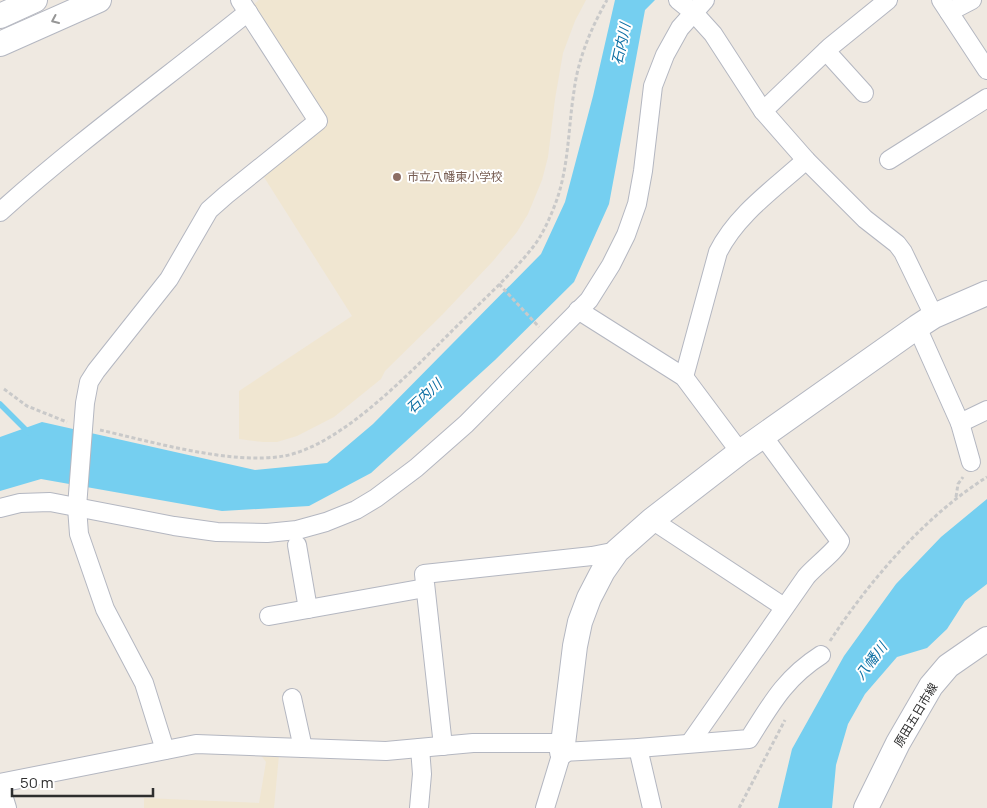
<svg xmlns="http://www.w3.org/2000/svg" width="987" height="808" font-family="Manrope,'Noto Sans JP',sans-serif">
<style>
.education{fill:#f0e6d1}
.water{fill:#75cff0}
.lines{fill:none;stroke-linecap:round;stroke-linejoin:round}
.stream{stroke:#75cff0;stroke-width:5.5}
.street-casing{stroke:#b4b7c1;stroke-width:20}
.secondary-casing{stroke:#b4b7c1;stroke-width:26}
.path{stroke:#c9c9c9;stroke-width:3;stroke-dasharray:4 2.5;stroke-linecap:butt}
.street{stroke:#fff;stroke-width:18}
.secondary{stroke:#fff;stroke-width:24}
.oneway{stroke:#969696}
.education-dot{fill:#8d6e63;stroke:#fff;stroke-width:2}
.labels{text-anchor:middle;stroke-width:4;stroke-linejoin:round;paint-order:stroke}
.education-label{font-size:12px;fill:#785e54;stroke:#fff;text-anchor:start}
.street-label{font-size:12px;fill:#2e2e2e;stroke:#fff}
.water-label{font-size:14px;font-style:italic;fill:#0d6fa3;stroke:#fff}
</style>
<rect width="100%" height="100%" fill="#efe9e1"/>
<g class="education">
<path d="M259 0H586L575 21 563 53 555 99 548 157 542 180 528 214 517 232 493 261 442 315 385 371 381 379 334 417 297 436 277 442H263L239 439V391L352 316 262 174 327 121 253 5Z"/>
<path d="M260 754 279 755 274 808H144V798L259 803 266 762Z"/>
</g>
<g class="water">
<path d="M615 0H655L645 10 609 204 574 282 495 360 371 473 309 506 222 511 41 479 0 491V437L42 422 255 470 327 463 373 424 541 254 565 202 593 96Z"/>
<path d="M987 499V584L965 601 947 629 927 648 897 657 865 694 848 724 836 765 832 808H778L792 749 844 656 896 584 941 537Z"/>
</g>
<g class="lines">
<path class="stream" d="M0 404 29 433"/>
<defs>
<g id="street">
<path d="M678 0 694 13 713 34 763 111 806 160 865 219 897 244 903 252 934 316"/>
<path d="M941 0 987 70"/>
<path d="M949 12 972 0"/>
<path d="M826 51 864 93"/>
<path d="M763 111 830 47 888 0"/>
<path d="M889 160 987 98"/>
<path d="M0 212C79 141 165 79 248 12"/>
<path d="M578 310 684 377 740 452"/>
<path d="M917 327 960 423 971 462"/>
<path d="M684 377 718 252C737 214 775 188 806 160"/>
<path d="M960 423 987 410"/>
<path d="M0 508 20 503 50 502 174 526 217 532 267 533 297 530 326 522 356 510 376 498 416 468 466 424 589 300 611 265 626 235 637 204 643 171 653 86 665 55 680 28 705 0"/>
<path d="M652 520 784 607"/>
<path d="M297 545 308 609"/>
<path d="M269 616 425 588"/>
<path d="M292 698 303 748"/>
<path d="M690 743 806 577C813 568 837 550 840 541L763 436"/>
<path d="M443 746 424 574 592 556 617 551"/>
<path d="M638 748 652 808"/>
<path d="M165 750 144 683 105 609 79 534 77 507 85 403 89 382 96 371 169 279 209 210 226 195 318 121 240 0"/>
<path d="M0 783 196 744 386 751 473 743H563"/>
<path d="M0 785 7 808"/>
<path d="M419 808 422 774 420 748"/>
<path d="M545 808 562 752 638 748 749 739C771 704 785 678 821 655"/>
</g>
<g id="secondary">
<path d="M0 16 35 0"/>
<path d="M0 44 99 0"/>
<path d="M562 752 575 646 580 622 589 598 603 571 617 551 652 520 740 452 917 327 934 316 987 293"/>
<path d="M866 808 898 743 931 686 948 666 987 639"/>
</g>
</defs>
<use href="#street" class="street-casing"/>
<use href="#secondary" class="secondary-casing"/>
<g class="path">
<path d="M499 284 539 327"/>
<path d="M4 389 27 406 67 422"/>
<path d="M100 430C153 442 231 465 284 456 344 445 417 365 460 323 484 299 511 275 533 247 543 234 550 218 556 202 569 166 568 129 574 91 578 59 591 28 607 0"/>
<path d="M956 497 958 484 963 477"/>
<path d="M830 641C869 581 926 515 987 477"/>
<path d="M739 808 785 720"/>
</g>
<use href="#street" class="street"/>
<use href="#secondary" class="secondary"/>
</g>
<defs><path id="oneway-chevron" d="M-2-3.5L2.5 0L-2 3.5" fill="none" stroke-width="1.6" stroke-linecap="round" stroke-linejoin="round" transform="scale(1.25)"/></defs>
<use class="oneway" href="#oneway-chevron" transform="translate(55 20) rotate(156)"/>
<circle class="education-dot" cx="397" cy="177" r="5"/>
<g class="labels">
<g class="education-label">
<text x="407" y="181">市立八幡東小学校</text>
</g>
<g class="street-label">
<text transform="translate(916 715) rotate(-59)" y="4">原田五日市線</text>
</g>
<g class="water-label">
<text transform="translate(621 44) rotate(-78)" y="5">石内川</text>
<text transform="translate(424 396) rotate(-43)" y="5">石内川</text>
<text transform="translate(871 661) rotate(-53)" y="5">八幡川</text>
</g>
</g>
<path d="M12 788v8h141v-8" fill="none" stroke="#2e2e2e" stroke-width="2.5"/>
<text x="20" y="788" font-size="15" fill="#2e2e2e" stroke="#ffffff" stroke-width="4" paint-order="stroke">50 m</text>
</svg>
